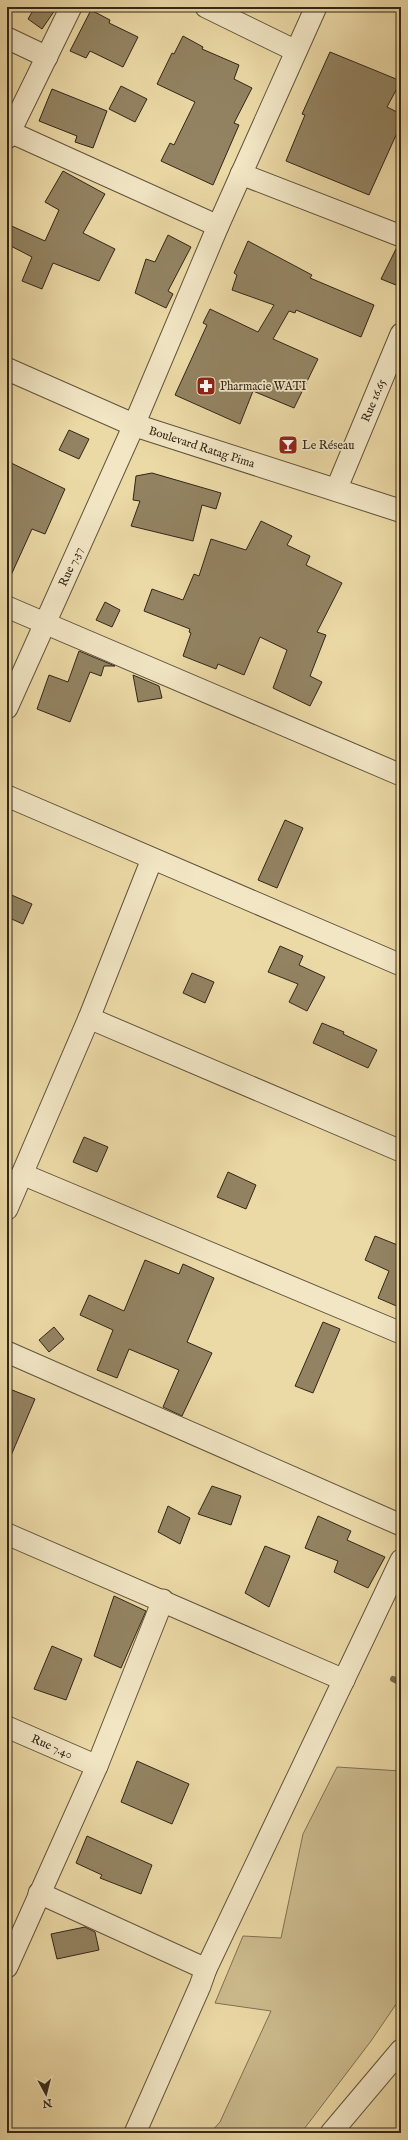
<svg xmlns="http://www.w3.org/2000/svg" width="408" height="2140" font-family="'IM FELL English',serif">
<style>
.green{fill:#ccbb8e;stroke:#807053}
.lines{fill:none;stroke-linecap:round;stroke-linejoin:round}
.stream{stroke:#7c6d50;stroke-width:6}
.building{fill:#938362;stroke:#332618}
.minor-casing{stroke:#61533c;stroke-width:23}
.tertiary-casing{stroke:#61533c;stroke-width:24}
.minor{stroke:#f2e6c5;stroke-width:21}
.tertiary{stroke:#f2e6c5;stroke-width:22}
.labels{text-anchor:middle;stroke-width:3.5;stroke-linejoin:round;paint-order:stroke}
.poi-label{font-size:12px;fill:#332618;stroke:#f2e6c5;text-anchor:start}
.street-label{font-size:12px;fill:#332618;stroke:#f2e6c5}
</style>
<rect width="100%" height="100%" fill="#ebd9a6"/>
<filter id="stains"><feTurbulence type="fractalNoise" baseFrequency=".005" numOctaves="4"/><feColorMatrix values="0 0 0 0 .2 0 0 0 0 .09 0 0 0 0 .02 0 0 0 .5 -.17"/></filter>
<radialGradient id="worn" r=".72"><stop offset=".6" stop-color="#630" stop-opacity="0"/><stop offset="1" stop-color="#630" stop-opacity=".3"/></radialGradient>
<path class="green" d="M337 1767 401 1771V1997L371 2041 301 2133H210L220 2122 271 2011 215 2003 243 1936 281 1938 303 1834Z"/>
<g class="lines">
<path class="stream" d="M393 1679 401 1683"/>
</g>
<g class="building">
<path d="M35 7H57L42 29 28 19Z"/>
<path d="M91 10 110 20 109 23 138 37 123 67 90 51 86 58 70 51Z"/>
<path d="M183 36 203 47 202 49 239 65 234 79 252 88 234 123 239 125 213 185 161 161 170 143 174 145 195 102 157 84 172 53 174 54Z"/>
<path d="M330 52 401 81 387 107 401 114V124L369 195 286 161 305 115 302 114Z"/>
<path d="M121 86 147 99 135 122 109 109Z"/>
<path d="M52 89 107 111 93 148 75 142 77 136 39 121Z"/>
<path d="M63 171 105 194 83 233 115 249 99 281 53 263 42 289 22 281 32 257 7 244V224L45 241 59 210 45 202Z"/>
<path d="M168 235 191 247 168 291 173 294 166 308 135 293 146 259 155 262Z"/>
<path d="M248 241 312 275 310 278 374 305 361 337 296 310 295 313 289 311 273 339 318 359 294 408 253 391 240 424 175 395 207 325 203 323 210 309 258 332 274 305 232 290 237 275 234 273Z"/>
<path d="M397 247 401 248V287L381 279Z"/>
<path d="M69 430 89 439 79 459 59 450Z"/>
<path d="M7 461 65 489 45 534 32 529 7 584Z"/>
<path d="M152 473 221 493 216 509 202 505 193 541 131 526 140 501 133 500 136 476Z"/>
<path d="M261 521 292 536 287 545 310 556 306 565 342 583 317 632 326 635 310 676 322 682 310 706 273 688 287 650 260 637 244 675 218 664 216 669 183 656 191 633 189 632 190 629 144 611 152 589 183 600 194 574 199 576 211 539 246 550Z"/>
<path d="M105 602 120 610 112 627 96 620Z"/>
<path d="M79 651 115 666H104L101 676 90 672 70 722 37 709 49 675 68 682Z"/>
<path d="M133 675 159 686 162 698 138 702Z"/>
<path d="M285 820 303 828 277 888 258 880Z"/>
<path d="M7 893 32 904 23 924 7 917Z"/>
<path d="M280 946 303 956 299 965 325 977 307 1011 289 1002 298 984 268 972Z"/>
<path d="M192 973 214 982 205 1003 183 993Z"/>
<path d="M322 1023 344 1032 343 1034 377 1050 368 1068 313 1043Z"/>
<path d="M84 1137 108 1147 97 1172 73 1162Z"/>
<path d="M228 1172 256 1185 246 1209 217 1197Z"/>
<path d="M375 1236 400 1246 401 1244V1308L378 1298 389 1271 365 1260Z"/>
<path d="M145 1260 179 1274 183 1264 214 1278 187 1342 212 1353 182 1416 163 1407 179 1370 129 1349 117 1378 97 1370 113 1330 80 1315 89 1295 124 1311Z"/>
<path d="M323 1322 340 1329 313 1393 295 1386Z"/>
<path d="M54 1327 64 1339 49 1352 39 1340Z"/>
<path d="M7 1388 35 1399 7 1465Z"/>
<path d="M212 1486 241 1496 231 1525 198 1514Z"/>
<path d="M168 1506 190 1518 180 1544 158 1532Z"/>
<path d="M318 1516 351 1531 347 1540 385 1557 368 1588 334 1572 338 1561 305 1548Z"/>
<path d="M265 1546 290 1556 269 1607 245 1593Z"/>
<path d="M114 1596 146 1611 121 1668 94 1656Z"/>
<path d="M52 1646 82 1659 66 1700 34 1689Z"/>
<path d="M137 1761 189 1784 172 1824 121 1802Z"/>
<path d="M87 1836 152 1865 141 1894 100 1878 102 1875 76 1863Z"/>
<path d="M85 1927 95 1932 99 1950 57 1959 51 1934Z"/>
</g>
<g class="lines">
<defs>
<g id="minor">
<path d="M206 7 296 51"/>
<path d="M7 38 47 57"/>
<path d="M10 132 218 226"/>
<path d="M7 138 71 7"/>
<path d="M241 174 401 236"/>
<path id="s1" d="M336 490 401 334"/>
<path d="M7 607 401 775"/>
<path id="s2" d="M7 708 134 425 218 226 316 7"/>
<path d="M7 796 401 965"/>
<path d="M89 1018 401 1151"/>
<path d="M22 1174 401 1333"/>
<path d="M7 1209 89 1018 152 859"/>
<path d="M7 1352 401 1525"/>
<path d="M7 1534 344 1680"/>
<path id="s3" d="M7 1727 97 1766"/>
<path d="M39 1893 206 1969"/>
<path d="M7 1967 97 1766 163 1600"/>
<path d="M135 2133 200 1986 206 1969 401 1560"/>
<path d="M331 2133 401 2050"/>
</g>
<g id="tertiary">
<path id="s4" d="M7 369 134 425 401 511"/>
</g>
</defs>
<use href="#minor" class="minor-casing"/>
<use href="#tertiary" class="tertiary-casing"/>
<use href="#minor" class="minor"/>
<use href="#tertiary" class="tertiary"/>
</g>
<defs>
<symbol id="pharmacy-square" viewBox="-11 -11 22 22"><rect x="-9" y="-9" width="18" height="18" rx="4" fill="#8f2418" stroke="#f2e6c5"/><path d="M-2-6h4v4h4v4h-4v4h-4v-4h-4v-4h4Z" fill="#fff"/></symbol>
<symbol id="bar-square" viewBox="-11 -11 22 22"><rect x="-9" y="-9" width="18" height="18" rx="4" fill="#8f2418" stroke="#f2e6c5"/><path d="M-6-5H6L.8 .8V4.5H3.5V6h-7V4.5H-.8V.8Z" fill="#fff"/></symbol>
</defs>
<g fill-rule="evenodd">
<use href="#pharmacy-square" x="195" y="375" width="22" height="22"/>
<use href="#bar-square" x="277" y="434" width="22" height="22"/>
</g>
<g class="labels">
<g class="poi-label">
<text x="220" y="390">Pharmacie WATI</text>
<text x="302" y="449">Le Réseau</text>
</g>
<g class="street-label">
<text dy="4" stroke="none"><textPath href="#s1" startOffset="97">Rue 16.65</textPath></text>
<text dy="4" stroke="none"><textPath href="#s4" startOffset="210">Boulevard Ratag Pima</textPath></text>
<text dy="4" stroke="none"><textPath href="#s2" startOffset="155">Rue 7.37</textPath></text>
<text dy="4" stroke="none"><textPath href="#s3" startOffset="49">Rue 7.40</textPath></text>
</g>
</g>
<rect width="408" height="2140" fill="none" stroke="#ebd9a6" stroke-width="24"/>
<rect x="8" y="8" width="392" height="2124" fill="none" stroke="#332618" stroke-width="2"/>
<rect x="12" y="12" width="384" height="2116" fill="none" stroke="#332618"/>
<g transform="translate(46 2094) rotate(173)" stroke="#f2e6c5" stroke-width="3" paint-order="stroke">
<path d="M0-3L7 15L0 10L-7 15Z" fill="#332618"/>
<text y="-6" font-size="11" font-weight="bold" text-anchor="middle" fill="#332618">N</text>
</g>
<rect width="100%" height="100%" filter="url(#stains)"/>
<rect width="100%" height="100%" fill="url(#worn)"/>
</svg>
